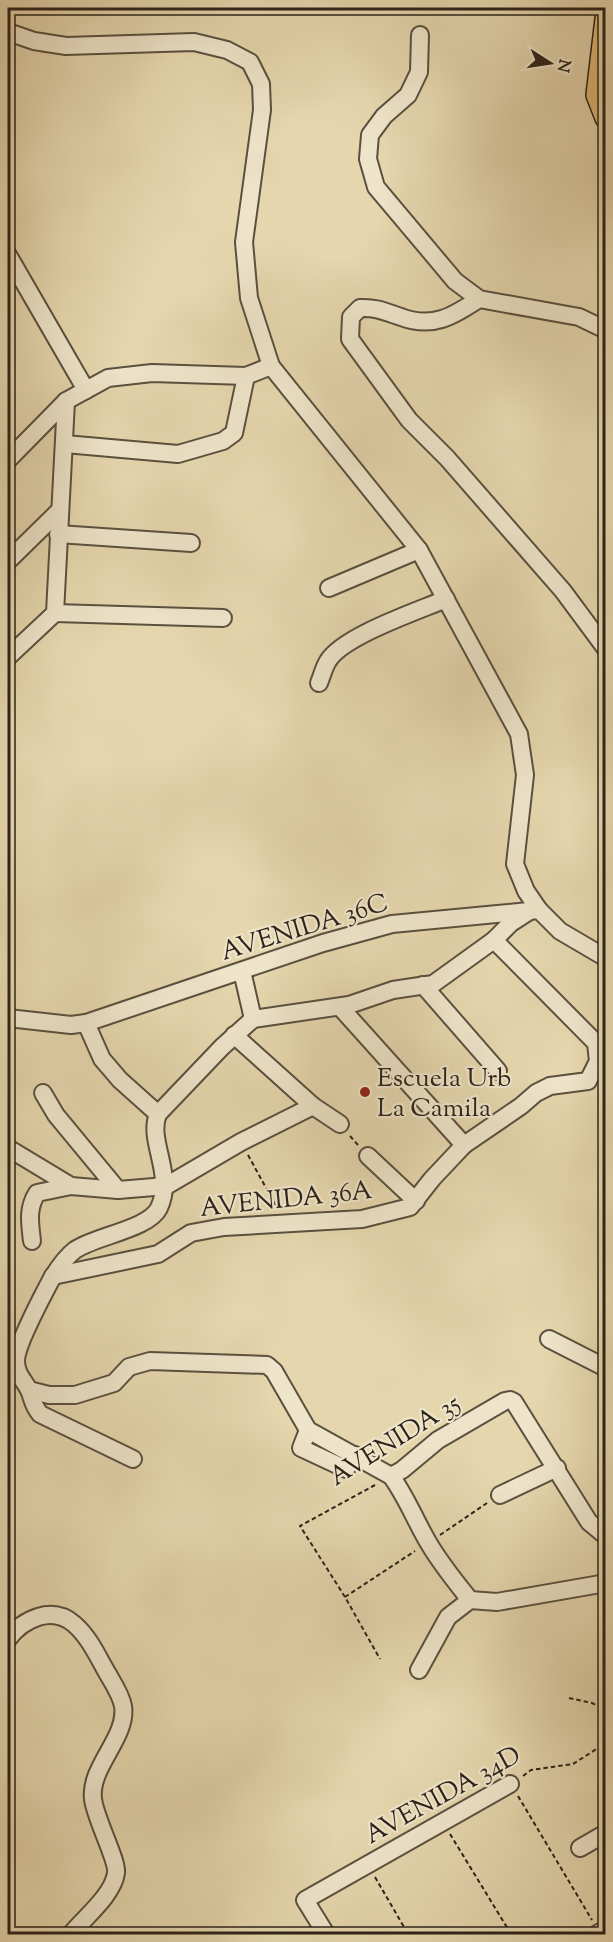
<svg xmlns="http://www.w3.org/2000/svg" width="613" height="1942" font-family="'Sorts Mill Goudy',serif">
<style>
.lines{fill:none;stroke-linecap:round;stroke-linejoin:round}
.minor-casing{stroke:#5a503f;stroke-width:20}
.major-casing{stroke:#2c231a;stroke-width:24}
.path{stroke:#2c231a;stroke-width:2;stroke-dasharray:4.5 3;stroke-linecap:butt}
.minor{stroke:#eee4ca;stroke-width:16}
.major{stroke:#e2bb76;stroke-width:21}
.poi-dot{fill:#8f2418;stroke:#eee4ca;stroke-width:2}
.labels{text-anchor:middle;stroke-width:4.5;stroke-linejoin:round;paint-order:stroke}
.street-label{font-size:26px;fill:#2c231a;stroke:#eee4ca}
.poi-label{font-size:26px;fill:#2c231a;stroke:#eee4ca;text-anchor:start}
</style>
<rect width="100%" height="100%" fill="#e5d6ad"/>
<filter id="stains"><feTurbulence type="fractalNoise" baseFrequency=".00333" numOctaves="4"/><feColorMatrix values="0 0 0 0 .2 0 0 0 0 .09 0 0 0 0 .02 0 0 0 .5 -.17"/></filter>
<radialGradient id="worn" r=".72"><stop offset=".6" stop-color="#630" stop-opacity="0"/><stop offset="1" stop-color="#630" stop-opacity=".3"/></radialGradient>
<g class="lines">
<defs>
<g id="minor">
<path d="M8 32 34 41 66 46 194 42 227 50 250 62 261 84 262 110 244 242 249 298 271 366 419 550 519 734 525 775 515 864 526 891 539 910"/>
<path d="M420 35 419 72 408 95 384 116 370 135 368 159 376 187 455 281 479 299 579 317 606 330"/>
<path d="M8 255 86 390"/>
<path d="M479 299C453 316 433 329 401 317 386 312 376 307 360 308L351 317 350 339 409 420 447 458 563 591 606 649"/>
<path d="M65 444 178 454 223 441 234 433 246 376"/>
<path d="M8 460 66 401 108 378 152 373 246 376 271 366"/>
<path d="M58 534 191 543"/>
<path d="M8 561 59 511"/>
<path d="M329 588 419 550"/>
<path d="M55 613 223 618"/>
<path d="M8 657 55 613 66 401"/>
<path d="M319 683C322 676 324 667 328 661 343 636 418 611 446 599"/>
<path d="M242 971 253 1019"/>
<path d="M423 985 498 1071"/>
<path d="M340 1007 464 1145"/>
<path d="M8 1018 71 1025 86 1023 323 943 392 924 539 910 560 931 606 958"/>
<path d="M86 1023 102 1059 120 1080 158 1114C147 1141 175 1174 159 1208 149 1229 95 1236 75 1250 67 1256 57 1270 52 1278 44 1293 16 1346 16 1361 16 1374 24 1380 29 1390 33 1399 32 1404 40 1414L133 1459"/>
<path d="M234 1035 313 1106 340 1124"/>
<path d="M43 1093 56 1115 118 1190"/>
<path d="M158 1114 222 1047 253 1019 349 1005 393 990 433 984 494 940 511 923 528 912"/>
<path d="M8 1148 71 1186 118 1190 166 1186 241 1142 313 1106"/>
<path d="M368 1156 416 1201"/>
<path d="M32 1241C30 1223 27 1209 37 1193L71 1186"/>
<path d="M53 1276 158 1254 191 1233 224 1227 362 1219 410 1207 432 1179 464 1145 521 1106 536 1093 550 1086 588 1081 598 1061 596 1043 494 940"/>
<path d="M549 1339 606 1368"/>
<path d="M29 1390 49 1395H75L114 1383 129 1367 150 1361 267 1365 274 1371 308 1430 391 1476C406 1496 415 1520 428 1542 440 1563 455 1581 470 1600"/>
<path d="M308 1430 301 1448 346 1469 355 1455"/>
<path d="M391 1476 402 1470 438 1440 505 1401 510 1400 514 1402 589 1522 606 1536"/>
<path d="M500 1495 557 1468"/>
<path d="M8 1639C23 1619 52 1605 74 1624 88 1636 96 1653 105 1669 111 1680 121 1694 123 1706 128 1737 89 1767 93 1799 95 1818 118 1861 116 1873 113 1895 85 1917 71 1934"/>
<path d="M419 1670 448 1617 470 1600 497 1602 606 1583"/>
<path d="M580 1848 606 1833"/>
<path d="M326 1934 305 1900 510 1784"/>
<path d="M597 1934 606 1929"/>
</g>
<path id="major" d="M606 19 597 95 606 118"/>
</defs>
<use href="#minor" class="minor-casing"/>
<use href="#major" class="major-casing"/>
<g class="path">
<path d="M350 1136 358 1145"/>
<path d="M248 1155 277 1208"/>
<path d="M375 1485 300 1526 345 1597 380 1659"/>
<path d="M440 1535 487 1503"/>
<path d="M345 1597 415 1551"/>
<path d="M569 1698 592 1703 606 1710"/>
<path d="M523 1776 531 1770 573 1764 606 1743"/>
<path d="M518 1796 592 1920"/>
<path d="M450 1834 511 1934"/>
<path d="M375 1877 408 1934"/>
</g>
<use href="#minor" class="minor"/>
<use href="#major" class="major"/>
</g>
<circle class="poi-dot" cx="365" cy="1092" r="6"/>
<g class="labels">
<g class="street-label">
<text transform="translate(304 926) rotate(-17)" y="9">AVENIDA 36C</text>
<text transform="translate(286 1198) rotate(-6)" y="9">AVENIDA 36A</text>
<text transform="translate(394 1439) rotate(-32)" y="9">AVENIDA 35</text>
<text transform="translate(442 1794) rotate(-29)" y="9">AVENIDA 34D</text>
</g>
<g class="poi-label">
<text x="377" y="1086">Escuela Urb<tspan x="377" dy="30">La Camila</tspan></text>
</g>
</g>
<rect width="613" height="1942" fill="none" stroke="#e5d6ad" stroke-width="30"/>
<rect x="9" y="9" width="595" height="1924" fill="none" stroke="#2c231a" stroke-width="3"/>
<rect x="15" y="15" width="583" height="1912" fill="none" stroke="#2c231a" stroke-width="1.5"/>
<g transform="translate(550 63) rotate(102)" stroke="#eee4ca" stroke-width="4.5" paint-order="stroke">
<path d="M0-4.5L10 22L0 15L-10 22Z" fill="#2c231a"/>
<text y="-9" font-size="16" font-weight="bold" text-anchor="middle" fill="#2c231a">N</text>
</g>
<rect width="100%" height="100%" filter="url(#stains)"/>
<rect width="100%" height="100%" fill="url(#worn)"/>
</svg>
